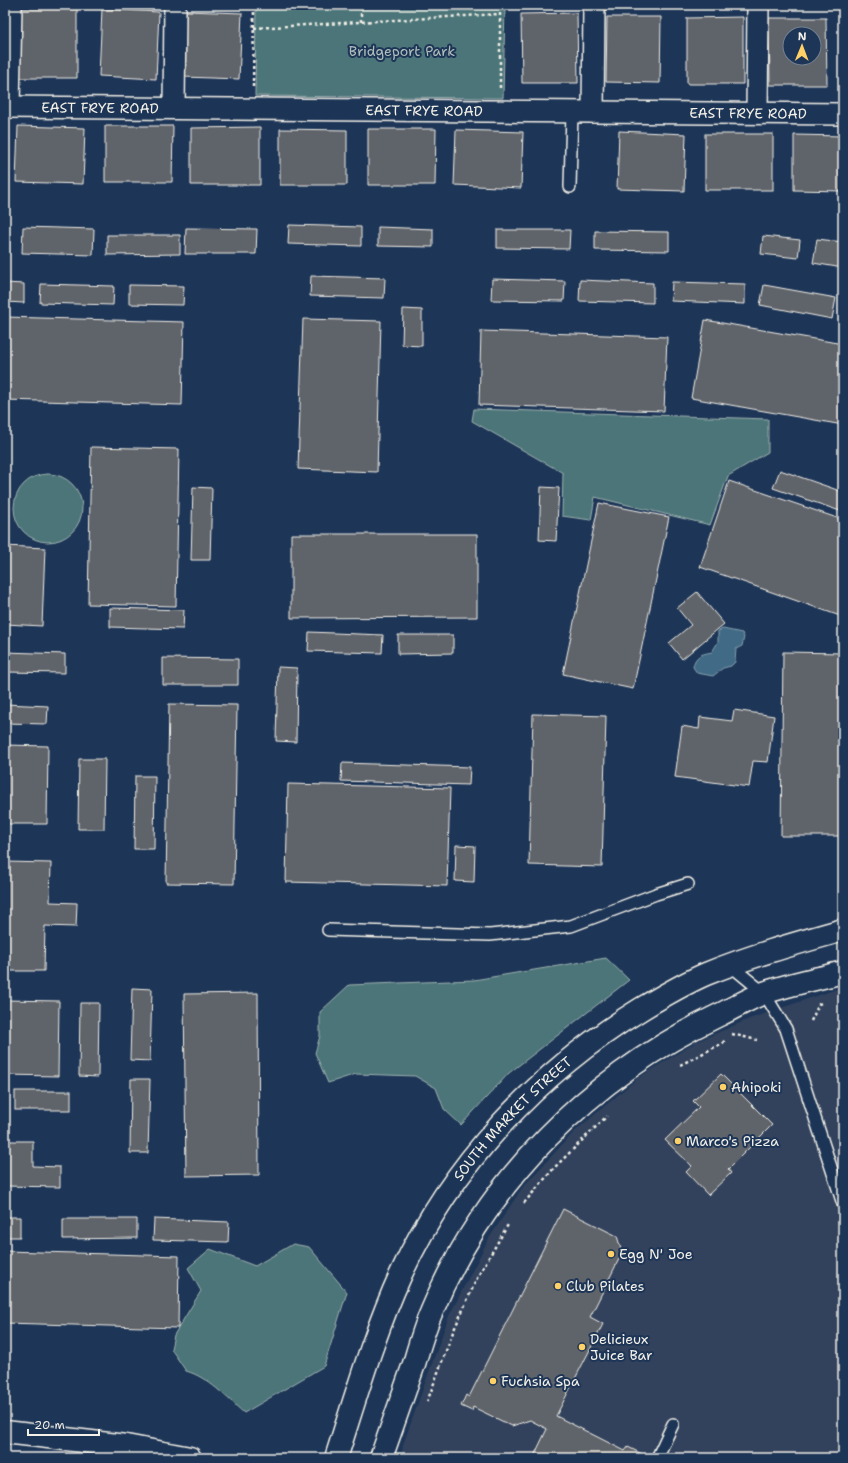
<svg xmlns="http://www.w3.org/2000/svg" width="848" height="1463" font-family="'Shantell Sans',sans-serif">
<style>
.built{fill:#31435d}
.green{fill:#4c7579;stroke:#a0b3b0}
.water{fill:#3f6a86;stroke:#87a0ad}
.building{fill:#5f646a;stroke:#f4f1e8;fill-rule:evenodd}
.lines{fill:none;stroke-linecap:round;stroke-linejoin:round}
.lane-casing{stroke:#f4f1e8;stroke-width:14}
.street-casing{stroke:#f4f1e8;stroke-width:24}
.secondary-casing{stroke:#f4f1e8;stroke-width:25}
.path{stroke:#f4f1e8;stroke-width:2.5;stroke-dasharray:3 3;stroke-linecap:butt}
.lane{stroke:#1d3557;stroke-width:11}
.street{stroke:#1d3557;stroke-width:21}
.secondary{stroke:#1d3557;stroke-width:22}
.poi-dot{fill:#ffd166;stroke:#1d3557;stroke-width:1.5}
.labels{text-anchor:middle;stroke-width:4;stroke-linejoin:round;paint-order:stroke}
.park-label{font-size:14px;fill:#b1bfbc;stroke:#1d3557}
.street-label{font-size:14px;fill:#f4f1e8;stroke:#1d3557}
.poi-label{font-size:14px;fill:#f4f1e8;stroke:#1d3557;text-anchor:start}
</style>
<rect width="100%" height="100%" fill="#1d3557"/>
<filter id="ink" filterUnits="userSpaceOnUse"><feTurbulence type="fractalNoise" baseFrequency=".025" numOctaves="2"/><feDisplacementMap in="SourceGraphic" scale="8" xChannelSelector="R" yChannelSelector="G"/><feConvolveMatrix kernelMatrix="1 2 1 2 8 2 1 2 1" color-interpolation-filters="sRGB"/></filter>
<g filter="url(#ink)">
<path class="built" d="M843 987V1458H401L403 1445 449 1316 488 1240 522 1188 573 1133 638 1078 696 1042 749 1019Z"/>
<g class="green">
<path d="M256 5H505L503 98 255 96Z"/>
<path d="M474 409 768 419V452L728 476 710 525 595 497 591 520 562 516 563 473 472 421Z"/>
<circle cx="48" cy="508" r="34"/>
<path d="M606 958 629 980 509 1073 461 1125 444 1109 436 1088 415 1076 356 1074 328 1083 315 1053 320 1036V1012L349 985 474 980Z"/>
<path d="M293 1244 309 1247 347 1292 324 1366 244 1413C227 1398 208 1377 186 1371L171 1349 174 1335 201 1291 188 1268 210 1249 255 1266Z"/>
</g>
<path class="water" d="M723 629 742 633 744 637 742 646 736 649 735 662 731 666 723 668 713 676 697 673 693 667C695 655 702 654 712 652L718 642V631Z"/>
<g class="building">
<path d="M19 8 77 9V78H19Z"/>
<path d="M102 9 159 12 156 79 99 76Z"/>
<path d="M186 11 242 13 239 79 184 77Z"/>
<path d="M577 13 578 83H522L521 14Z"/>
<path d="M607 17H661L660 83 606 82Z"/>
<path d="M743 17V84H687V18Z"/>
<path d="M769 18H826L827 85H770ZM790 34H814V58H790Z"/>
<path d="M18 126 85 128 83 184 16 182Z"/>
<path d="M105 126H173L172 182H105Z"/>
<path d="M260 127V185H191V128Z"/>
<path d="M280 129 347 130V185H280Z"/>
<path d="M368 129H436L435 185H368Z"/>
<path d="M456 130 523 132 521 188 454 185Z"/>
<path d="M619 131 686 134 684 191 617 189Z"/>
<rect x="705" y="134" width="68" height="56"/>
<path d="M794 135 843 136V191L794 190Z"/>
<path d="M289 225 361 227V246L288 244Z"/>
<path d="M23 227 94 229 93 255 22 253Z"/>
<path d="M378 227 433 229V247L378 246Z"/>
<path d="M186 228 257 229 256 254H185Z"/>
<path d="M497 230H570L569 249 497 248Z"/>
<path d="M595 231 669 232V251L595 250Z"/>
<rect x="5" y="234" width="4" height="19"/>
<path d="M107 235H180V254L107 255Z"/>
<path d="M763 236 800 240 798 258 761 254Z"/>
<path d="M817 239 843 242V268L813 263Z"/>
<path d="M311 276 385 278 384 298 310 296Z"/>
<path d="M492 279 565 281 564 301 491 300Z"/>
<path d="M580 280 653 283V303L579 301Z"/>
<path d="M672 282 745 284V304L671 301Z"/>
<path d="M5 283 24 284V303L5 302Z"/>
<path d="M41 284 114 286 113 305 40 303Z"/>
<path d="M129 285 184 286 183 305 129 304Z"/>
<path d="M764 285 836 298 832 319 760 305Z"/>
<path d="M403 309 422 310V346L402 345Z"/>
<path d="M5 317 184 322 182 405 5 400Z"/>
<path d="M303 319 381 321 377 472 298 469Z"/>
<path d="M705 320 843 344V425L691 398Z"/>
<path d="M481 331 667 337 664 411 479 405Z"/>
<path d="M91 447 179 449 176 606 88 604Z"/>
<path d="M780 470 843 492V512L773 488Z"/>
<path d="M729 481 843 520V617L700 567Z"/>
<path d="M193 487 212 488 210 560H191Z"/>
<path d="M541 487 559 488 556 541 539 540Z"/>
<path d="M599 503 669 517 633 689 563 674Z"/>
<path d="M291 534H477V617L291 618Z"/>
<path d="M5 546 45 548 42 626 5 624Z"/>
<path d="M697 592 724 624 682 659 669 643 691 625 677 608Z"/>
<path d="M110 608 184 610 183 629 110 627Z"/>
<path d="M309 632 383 635 382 653 308 651Z"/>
<path d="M398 635H453V653L398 654Z"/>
<path d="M5 652 65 654V673L5 672Z"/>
<path d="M783 652 843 653V836H781Z"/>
<path d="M163 658 238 659V685H163Z"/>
<path d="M278 667 297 668 296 742 276 741Z"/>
<path d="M5 704 48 706 47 724 5 723Z"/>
<path d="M169 704 237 705 234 884 166 883Z"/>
<path d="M734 710 774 716 768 762 753 761 749 787 675 777 682 726 699 729 700 717 732 721Z"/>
<path d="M533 714 606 716 602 867 529 865Z"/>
<path d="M5 745 48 746 47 824H5Z"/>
<path d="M79 759H105L104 829H78Z"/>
<path d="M342 763 470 767 469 785 341 781Z"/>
<path d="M135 776H155L154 849H134Z"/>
<path d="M288 784 450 788 447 886 286 882Z"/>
<path d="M456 845 475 846 474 882 455 881Z"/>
<path d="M5 862 51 863 50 902 77 903 76 927 45 926 44 971H5Z"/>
<path d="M132 988 152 989 150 1061 130 1060Z"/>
<path d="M258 993 259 1175 186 1176 184 994Z"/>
<path d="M5 1000 59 1001 58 1076 5 1075Z"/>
<path d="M80 1003H99L98 1077 79 1076Z"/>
<path d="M721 1074 772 1125 728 1169 731 1173 708 1195 686 1172 692 1166 665 1140 699 1107 693 1101Z"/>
<path d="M131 1079H150L148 1153H130Z"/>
<rect x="15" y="1091" width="56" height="19"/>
<path d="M5 1141H33V1166L60 1167V1187L5 1186Z"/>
<path d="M563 1209 617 1236 622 1253 590 1317 603 1324 556 1416 625 1451 628 1447 650 1458H533L547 1429 530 1420 512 1426 473 1407 472 1411 461 1406 466 1395 469 1397Z"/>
<rect x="5" y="1217" width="15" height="20"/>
<path d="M63 1219H137V1238L63 1239Z"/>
<path d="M154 1219 229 1222 228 1242 153 1240Z"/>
<path d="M5 1251 179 1256 178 1328 5 1323Z"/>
</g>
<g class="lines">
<defs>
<g id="lane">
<path d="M570 187 572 112"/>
<path d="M328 930 490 935 571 926 656 894 688 884"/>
<path d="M730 965 764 993 786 1029 843 1204"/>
<path d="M657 1458 673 1424"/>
</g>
<g id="street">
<path id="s1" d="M5 107 843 114"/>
<path d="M9 107 11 5"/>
<path d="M174 108 175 5"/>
<path d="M593 112 594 5"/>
<path d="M757 113 758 5"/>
</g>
<g id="secondary">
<path d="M5 1432 126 1446 190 1458"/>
<path id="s2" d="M336 1458C356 1396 374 1333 401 1274 451 1165 538 1072 641 1009 661 997 683 984 706 974 750 956 797 943 843 930"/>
<path d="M381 1458C392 1427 403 1395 414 1364 419 1347 424 1329 431 1313 485 1181 591 1076 719 1015 734 1008 748 999 764 993 789 984 817 979 843 972"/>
</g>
</defs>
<use href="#lane" class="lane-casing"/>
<use href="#street" class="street-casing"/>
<use href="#secondary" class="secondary-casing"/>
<g class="path">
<path d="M361 22V5"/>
<path d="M254 28 500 14"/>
<path d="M253 87 254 5"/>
<path d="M500 88V5"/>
<path d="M811 1021 819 1004 821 1003"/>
<path d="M732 1034 757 1040"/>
<path d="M680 1065 723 1043 725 1039"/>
<path d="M524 1203 555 1167 607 1116"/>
<path d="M427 1402 453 1332 478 1276 509 1223"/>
</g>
<use href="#lane" class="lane"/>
<use href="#street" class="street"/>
<use href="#secondary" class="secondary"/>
</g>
</g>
<g class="poi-dot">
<circle cx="723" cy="1087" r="4"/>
<circle cx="678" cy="1141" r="4"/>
<circle cx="611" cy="1254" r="4"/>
<circle cx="558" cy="1286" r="4"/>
<circle cx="582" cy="1347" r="4"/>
<circle cx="493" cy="1381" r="4"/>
</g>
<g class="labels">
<g class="park-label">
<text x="402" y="56">Bridgeport Park</text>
</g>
<g class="street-label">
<text dy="5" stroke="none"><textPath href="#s1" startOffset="95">EAST FRYE ROAD</textPath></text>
<text dy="5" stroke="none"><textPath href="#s1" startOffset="419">EAST FRYE ROAD</textPath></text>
<text dy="5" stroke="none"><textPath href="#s1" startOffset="743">EAST FRYE ROAD</textPath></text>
<text dy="5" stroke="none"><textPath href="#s2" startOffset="388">SOUTH MARKET STREET</textPath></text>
</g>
<g class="poi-label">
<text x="731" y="1092">Ahipoki</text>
<text x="686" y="1146">Marco's Pizza</text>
<text x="619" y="1259">Egg N' Joe</text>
<text x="566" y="1291">Club Pilates</text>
<text x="590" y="1344">Delicieux<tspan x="590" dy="16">Juice Bar</tspan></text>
<text x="501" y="1386">Fuchsia Spa</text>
</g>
</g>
<rect width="848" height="1463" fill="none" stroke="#1d3557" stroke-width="20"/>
<rect x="10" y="10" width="828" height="1443" fill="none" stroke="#f4f1e8" stroke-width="1.5" filter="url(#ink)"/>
<g transform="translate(802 46) rotate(1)"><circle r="19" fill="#1d3557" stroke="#738091"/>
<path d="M0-3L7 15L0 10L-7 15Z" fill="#ffd166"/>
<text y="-6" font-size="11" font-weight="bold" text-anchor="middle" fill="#f4f1e8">N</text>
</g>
<path d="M28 1429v6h71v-6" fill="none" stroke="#f4f1e8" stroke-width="2"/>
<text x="34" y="1429" font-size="12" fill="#f4f1e8" stroke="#1d3557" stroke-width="3" paint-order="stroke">20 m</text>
</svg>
